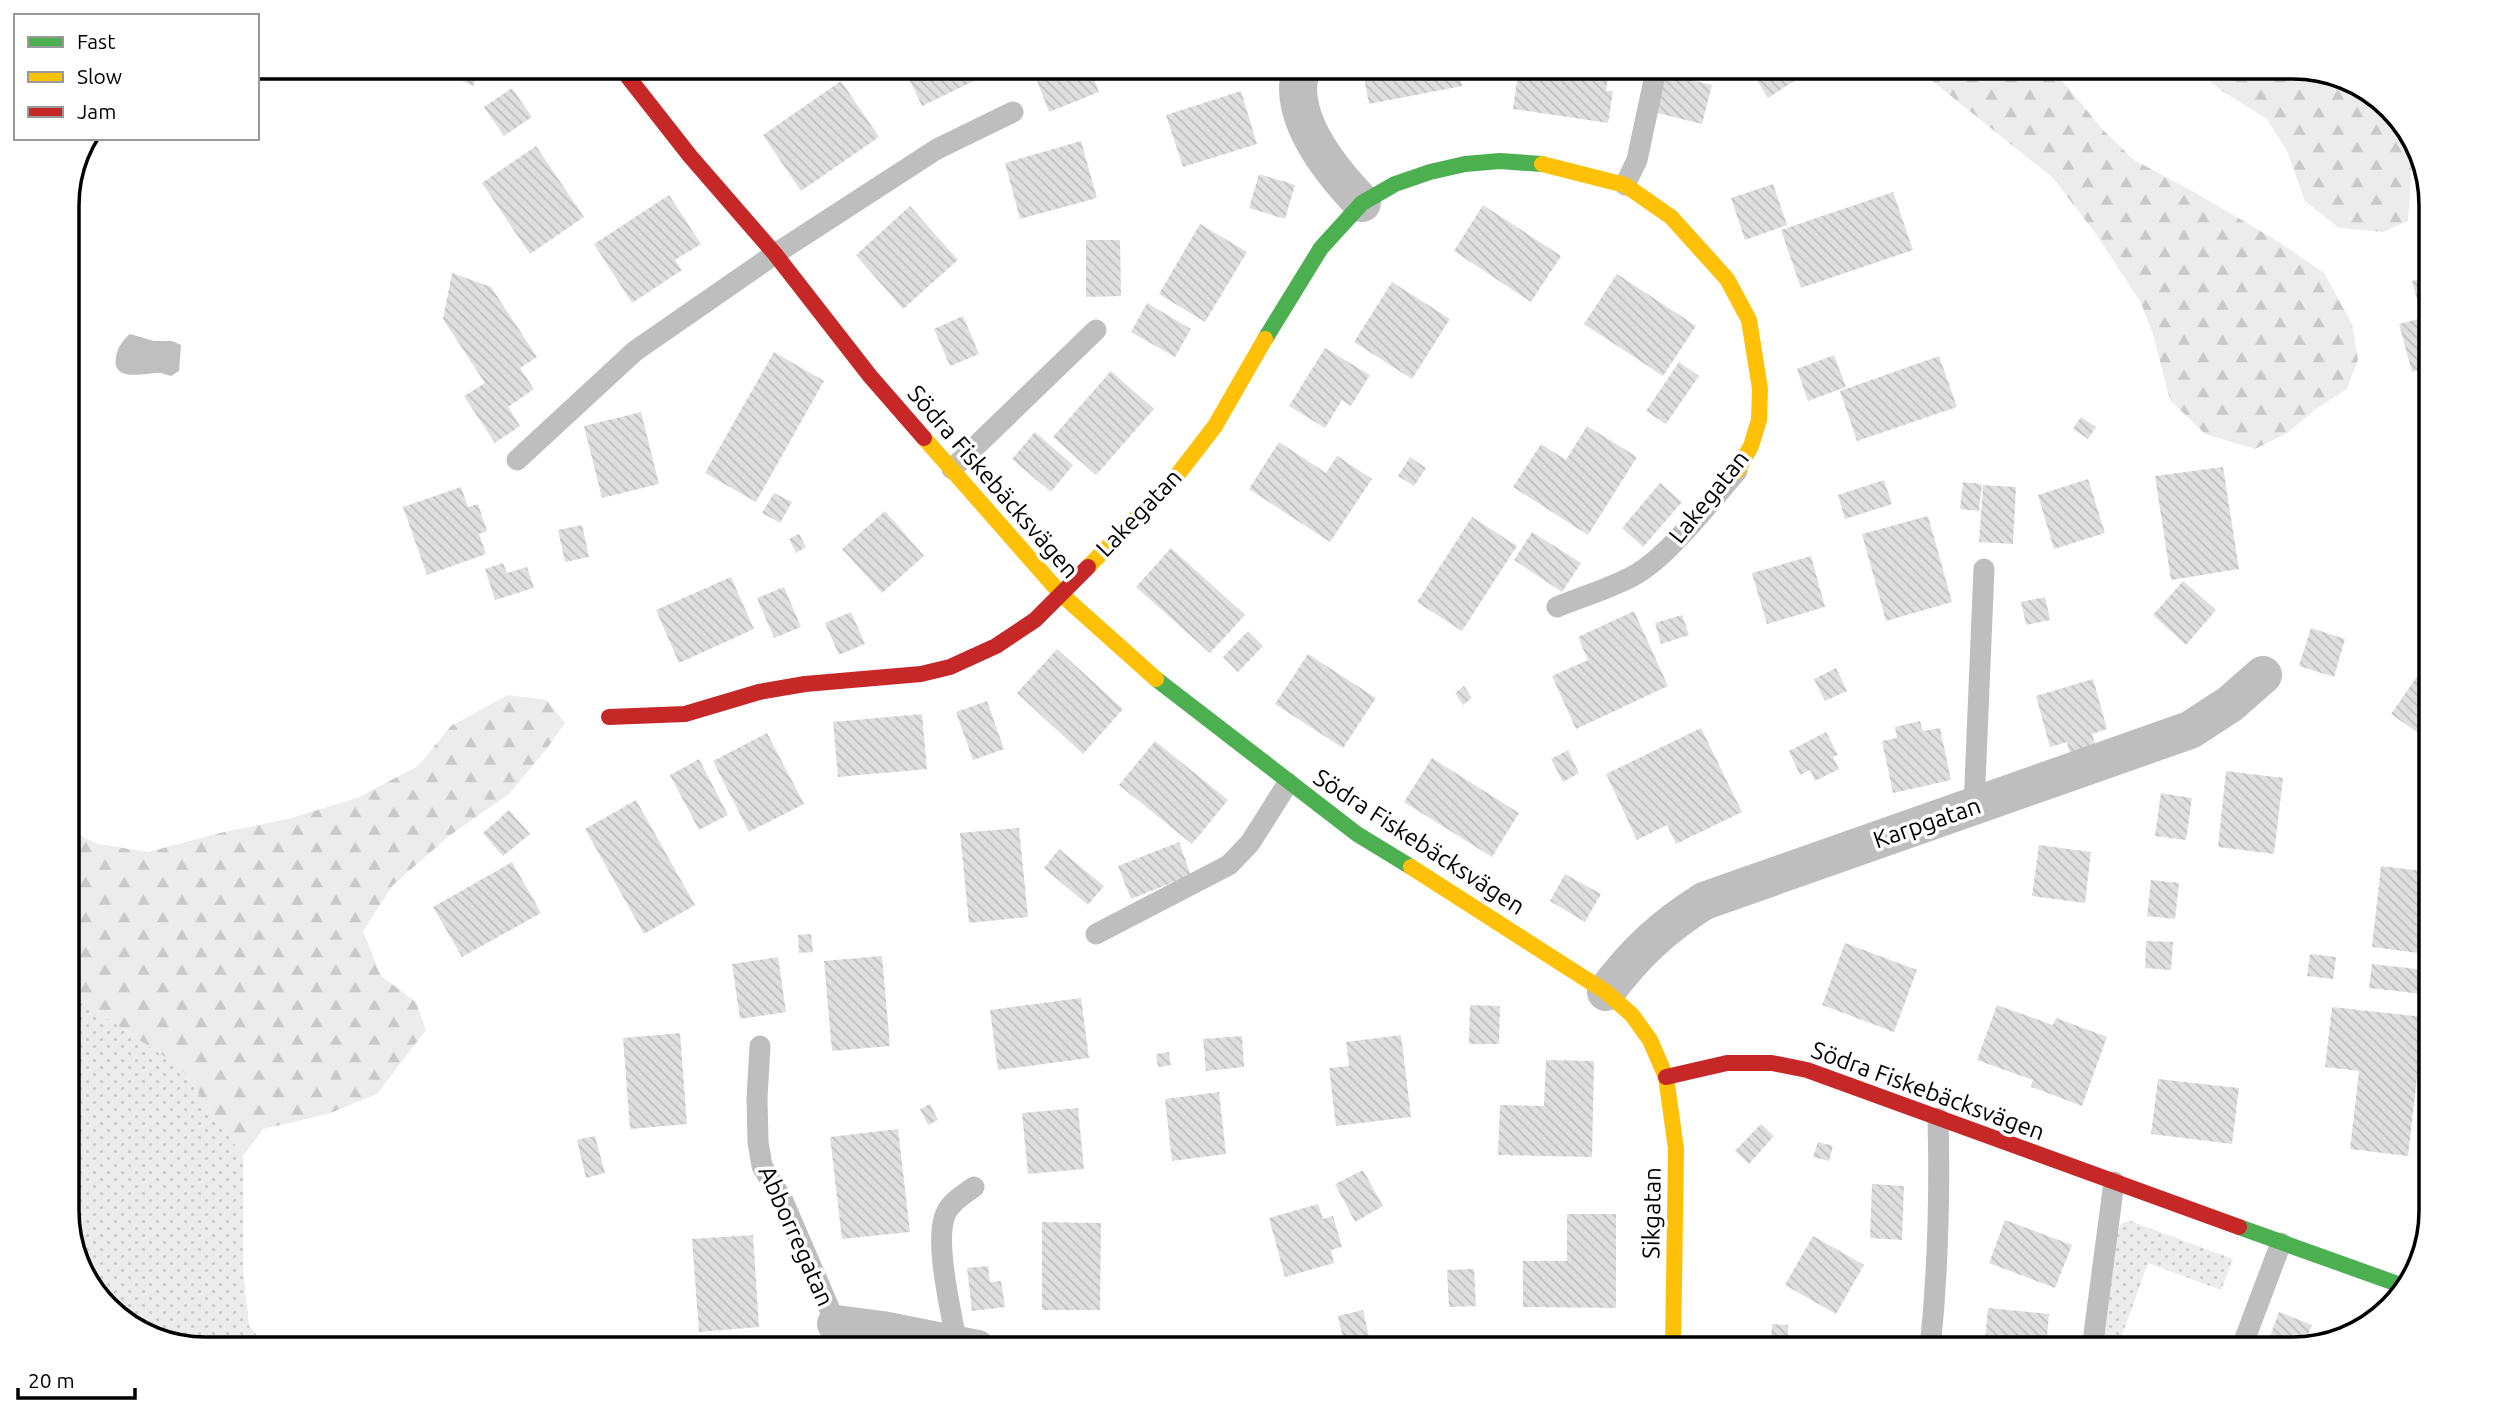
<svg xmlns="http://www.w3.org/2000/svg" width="2498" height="1416" font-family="Ubuntu,sans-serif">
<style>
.grass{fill:url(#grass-dots)}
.forest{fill:url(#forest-firs)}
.water{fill:#bfbfbf}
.building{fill:url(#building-back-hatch)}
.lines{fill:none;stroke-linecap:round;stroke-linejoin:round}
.lane{stroke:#bebebe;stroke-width:21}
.street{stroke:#bebebe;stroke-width:38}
.fast{stroke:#4caf50;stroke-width:16}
.slow{stroke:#ffc107;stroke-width:16}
.jam{stroke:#c62828;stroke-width:16}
.labels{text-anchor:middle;stroke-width:7;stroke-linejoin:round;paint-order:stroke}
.street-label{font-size:24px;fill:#000;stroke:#fff}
.rim{fill:none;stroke:#000;stroke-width:3.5}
</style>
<defs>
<pattern id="grass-dots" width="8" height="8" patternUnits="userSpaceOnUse" patternTransform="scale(1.75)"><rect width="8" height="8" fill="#ececec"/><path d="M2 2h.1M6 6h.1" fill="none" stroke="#c9c9c9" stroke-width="1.8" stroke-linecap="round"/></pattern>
<pattern id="forest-firs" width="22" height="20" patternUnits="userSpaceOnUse" patternTransform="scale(1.75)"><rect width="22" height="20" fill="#ececec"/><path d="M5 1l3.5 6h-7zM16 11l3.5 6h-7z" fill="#c9c9c9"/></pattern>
<pattern id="building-back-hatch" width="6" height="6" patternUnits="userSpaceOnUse" patternTransform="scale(1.75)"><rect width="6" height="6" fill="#dfdfdf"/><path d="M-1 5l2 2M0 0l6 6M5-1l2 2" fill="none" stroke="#bebebe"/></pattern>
</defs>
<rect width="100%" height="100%" fill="#fff"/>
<g class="grass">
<path d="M67 983 99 1013 179 1066 243 1156V1268L249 1326 268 1349H205L136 1331 90 1288 67 1220Z"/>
<path d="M2130 1221 2233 1259 2221 1290 2148 1263 2117 1349H2101L2117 1232 2122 1223Z"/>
</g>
<g class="forest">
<path d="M1915 67H2051L2103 130 2134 160 2194 192 2279 242 2324 273 2352 324 2358 360 2347 389 2316 409 2287 433 2255 449 2205 434 2170 400 2153 334 2141 303 2096 234 2053 178Z"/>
<path d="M2192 67H2293L2362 85 2408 128 2417 152 2412 162 2408 221 2383 232 2339 228 2305 201 2287 151 2267 119 2222 91Z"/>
<path d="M508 695 547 700 565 723 545 751 509 794 449 836 393 885 363 931 381 976 416 1002 426 1030 377 1094 328 1114 263 1129 243 1156 179 1066 99 1013 67 983V829L98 844 148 852 220 833 288 819 357 798 418 766 451 726Z"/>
</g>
<path class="water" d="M130 334 154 341H172L181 345 179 371 171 376C167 375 163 373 160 373 148 372 111 384 116 357 117 348 123 340 130 334Z"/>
<g class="building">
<path d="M432 66H482L473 86Z"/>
<path d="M903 66H970L976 80 922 106Z"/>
<path d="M1064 66H1089L1099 92 1049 112 1036 78Z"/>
<path d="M1362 66H1459L1462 86 1369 104Z"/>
<path d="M1519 66H1610L1606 91H1613L1608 123 1513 109Z"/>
<path d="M1748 66H1817L1768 98Z"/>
<path d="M1666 74 1712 85 1702 124 1657 113Z"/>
<path d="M841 81 879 137 801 191 763 135Z"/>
<path d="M512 88 532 117 504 136 484 107Z"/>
<path d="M1241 91 1257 144 1183 167 1166 115Z"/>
<path d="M1081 141 1097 198 1020 219 1005 163Z"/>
<path d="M536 146 584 217 530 254 482 183Z"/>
<path d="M1259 174 1295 185 1285 219 1249 208Z"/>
<path d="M1773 184 1787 225 1745 240 1731 198Z"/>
<path d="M1893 192 1913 250 1801 288 1781 230Z"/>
<path d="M669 195 701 244 675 260 682 270 632 303 594 244Z"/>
<path d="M1483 205 1561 256 1531 302 1454 251Z"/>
<path d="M910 206 958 260 903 309 856 255Z"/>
<path d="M1200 224 1247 252 1205 322 1159 294Z"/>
<path d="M1086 240H1120L1121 296 1086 297Z"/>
<path d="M452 273 491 287 537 357 520 368 534 389 508 407 520 426 495 443 464 396 485 383 443 319Z"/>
<path d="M1617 274 1696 326 1663 376 1584 324Z"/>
<path d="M2431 276V367L2412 372 2399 324 2422 318 2412 281Z"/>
<path d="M1392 282 1450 319 1412 379 1354 342Z"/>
<path d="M1147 303 1191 329 1175 357 1131 332Z"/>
<path d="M963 316 979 354 950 366 934 329Z"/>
<path d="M1325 348 1370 375 1351 406 1342 400 1325 428 1289 406Z"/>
<path d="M774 352 824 381 756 502 705 473Z"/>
<path d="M1834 355 1846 387 1808 401 1797 369Z"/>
<path d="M1939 356 1957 407 1857 441 1840 391Z"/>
<path d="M1679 362 1699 376 1666 424 1646 411Z"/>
<path d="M1111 371 1154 409 1096 475 1053 437Z"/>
<path d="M641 412 659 484 602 498 584 426Z"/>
<path d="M2081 417 2096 427 2088 439 2073 429Z"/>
<path d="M1587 426 1637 457 1588 535 1513 487 1541 444 1566 460Z"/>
<path d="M1035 432 1073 465 1051 492 1012 459Z"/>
<path d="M1279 442 1326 473 1337 456 1372 479 1330 542 1249 489Z"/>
<path d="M1410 457 1426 468 1414 486 1398 476Z"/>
<path d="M2223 467 2239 569 2171 580 2155 476Z"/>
<path d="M2088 479 2105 533 2054 549 2038 495Z"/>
<path d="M1884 480 1892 504 1845 519 1838 495Z"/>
<path d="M1963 482 1982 484 1979 511 1960 509Z"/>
<path d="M1660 483 1682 502 1643 547 1622 528Z"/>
<path d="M1983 485 2016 487 2013 544 1979 542Z"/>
<path d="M461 487 468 507 478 504 487 531 479 534 486 554 427 575 403 507Z"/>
<path d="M774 493 792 502 780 523 762 513Z"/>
<path d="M885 511 924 556 882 593 842 549Z"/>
<path d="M1928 516 1952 602 1886 621 1862 534Z"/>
<path d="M1472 517 1517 546 1462 631 1417 602Z"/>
<path d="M582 525 589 557 565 562 558 530Z"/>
<path d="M1532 532 1581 563 1562 592 1514 560Z"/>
<path d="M799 534 806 547 796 553 789 539Z"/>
<path d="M1171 548 1245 615 1210 653 1136 587Z"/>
<path d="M1811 556 1825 607 1767 624 1752 573Z"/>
<path d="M503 563 507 573 527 567 534 588 495 600 485 569Z"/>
<path d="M731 577 754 629 679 663 656 610Z"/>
<path d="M2183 581 2216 610 2186 645 2153 615Z"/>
<path d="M784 587 801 627 774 638 757 598Z"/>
<path d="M2045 597 2050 620 2026 625 2021 602Z"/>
<path d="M1634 611 1668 686 1576 729 1552 676 1588 660 1578 637Z"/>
<path d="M851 612 865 644 839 655 825 623Z"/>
<path d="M1682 615 1689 635 1661 644 1655 623Z"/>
<path d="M2311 628 2345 639 2334 677 2299 666Z"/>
<path d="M1248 631 1263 646 1238 672 1223 657Z"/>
<path d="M1057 649 1123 709 1083 754 1017 693Z"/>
<path d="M1308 654 1376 698 1343 748 1275 704Z"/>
<path d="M1836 668 1847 691 1825 701 1814 679Z"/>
<path d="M2420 672 2431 680V742L2391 714Z"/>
<path d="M2093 679 2107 729 2092 734 2097 750 2071 758 2067 742 2050 747 2036 696Z"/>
<path d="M1464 686 1472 698 1463 705 1455 693Z"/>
<path d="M987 701 1004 749 973 760 956 712Z"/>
<path d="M922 714 927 769 838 777 833 722Z"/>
<path d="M1920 721 1923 731 1940 728 1951 780 1893 793 1882 741 1897 738 1895 727Z"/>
<path d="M1701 728 1742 812 1676 844 1667 825 1637 840 1606 774Z"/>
<path d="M1826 732 1838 755 1833 757 1839 769 1815 781 1810 770 1800 775 1789 751Z"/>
<path d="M767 733 804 804 749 832 713 761Z"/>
<path d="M1155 741 1228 800 1192 844 1119 785Z"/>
<path d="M1568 750 1579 773 1563 782 1551 759Z"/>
<path d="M1432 758 1519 813 1492 857 1404 802Z"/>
<path d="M699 759 728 815 699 830 670 775Z"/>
<path d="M2226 771 2283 778 2274 854 2218 847Z"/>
<path d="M2161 793 2192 798 2186 840 2155 836Z"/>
<path d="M636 800 695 905 644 934 585 829Z"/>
<path d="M509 810 530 834 503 856 483 833Z"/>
<path d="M1019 828 1028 917 969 923 960 833Z"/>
<path d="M1179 842 1191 875 1131 899 1118 866Z"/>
<path d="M2039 845 2091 852 2085 903 2032 896Z"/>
<path d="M1059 849 1104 886 1088 905 1044 868Z"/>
<path d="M512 862 541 913 462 957 433 907Z"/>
<path d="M2381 866 2431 872V905L2426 954 2372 947Z"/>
<path d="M1565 874 1601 894 1585 922 1550 901Z"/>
<path d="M2151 880 2179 883 2175 919 2147 916Z"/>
<path d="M811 934 813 952 799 953 798 935Z"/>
<path d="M2146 941 2173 942 2171 970 2145 968Z"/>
<path d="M1845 943 1917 970 1894 1032 1822 1005Z"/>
<path d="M2310 954 2336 957 2333 979 2307 976Z"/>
<path d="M882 956 890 1046 832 1051 824 961Z"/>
<path d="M778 957 786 1012 740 1019 732 964Z"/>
<path d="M2372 964 2426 970 2423 994 2369 988Z"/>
<path d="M1081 998 1089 1058 998 1070 990 1010Z"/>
<path d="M1470 1005 1500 1006 1499 1044H1469Z"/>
<path d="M1997 1005 2053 1025 2056 1018 2107 1037 2082 1106 2031 1087 2033 1080 1977 1060Z"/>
<path d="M2332 1007 2424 1017 2408 1156 2350 1149 2359 1071 2325 1067Z"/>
<path d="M680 1033 687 1124 630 1129 623 1038Z"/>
<path d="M1401 1035 1411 1117 1336 1126 1329 1068 1349 1066 1346 1042Z"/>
<path d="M1242 1036 1244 1067 1206 1071 1203 1039Z"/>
<path d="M1169 1052 1171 1065 1158 1067 1156 1054Z"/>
<path d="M1546 1060 1594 1061 1592 1157 1498 1155 1500 1105 1544 1106Z"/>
<path d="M2158 1079 2239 1088 2232 1144 2151 1134Z"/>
<path d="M1219 1092 1226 1154 1172 1161 1165 1099Z"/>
<path d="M930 1104 938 1120 928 1125 920 1109Z"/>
<path d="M1078 1108 1084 1169 1028 1174 1022 1113Z"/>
<path d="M1761 1124 1774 1136 1749 1164 1735 1151Z"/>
<path d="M898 1129 910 1232 842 1239 830 1137Z"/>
<path d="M595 1136 605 1173 586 1178 577 1140Z"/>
<path d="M1818 1142 1833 1146 1829 1161 1813 1157Z"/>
<path d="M1363 1170 1383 1206 1355 1222 1335 1184Z"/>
<path d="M1872 1184 1904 1186 1902 1240 1870 1238Z"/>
<path d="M1318 1204 1323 1219 1333 1216 1342 1247 1331 1250 1334 1263 1285 1277 1269 1218Z"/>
<path d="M1567 1214H1616V1308L1523 1307V1261H1567Z"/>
<path d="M2005 1220 2072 1245 2055 1288 1989 1263Z"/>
<path d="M1042 1222 1101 1223 1100 1310H1042Z"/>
<path d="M753 1235 759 1327 699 1332 692 1239Z"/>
<path d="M1813 1236 1864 1265 1836 1314 1785 1285Z"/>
<path d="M988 1266 990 1282 1001 1281 1005 1307 972 1311 967 1268Z"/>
<path d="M1474 1269 1476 1306 1449 1307 1447 1270Z"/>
<path d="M1988 1308 2049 1314 2046 1349H1984Z"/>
<path d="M1363 1310 1370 1341 1345 1347 1338 1316Z"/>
<path d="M2279 1312 2312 1325 2304 1347 2294 1349H2265Z"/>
<path d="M1772 1324 1788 1325V1344L1771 1343Z"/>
</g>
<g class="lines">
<g class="lane">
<path d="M1625 185 1637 160 1657 66"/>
<path d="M517 460 635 351 775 254 937 149 1013 112"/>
<path d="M952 469 1096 330"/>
<path d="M1557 607C1581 597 1609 589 1633 576 1668 557 1710 502 1737 471"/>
<path d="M1974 807 1984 569"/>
<path d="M1096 934 1229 865 1250 843 1288 783"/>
<path d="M760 1046 757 1098 758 1142 762 1166 783 1201 836 1324"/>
<path d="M957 1345C952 1314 933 1240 946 1213 951 1202 964 1194 974 1187"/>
<path d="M1930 1349C1938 1272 1940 1196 1938 1118"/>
<path d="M2092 1349 2114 1182"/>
<path d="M2241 1349 2281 1243"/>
</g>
<g class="street">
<path d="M1302 66C1301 73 1298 81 1298 88 1298 130 1335 175 1362 203"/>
<path d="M1606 992C1635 953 1663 927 1704 901L2190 730 2230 704 2263 675"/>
<path d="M836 1324 882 1330 977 1349"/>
</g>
<g class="fast">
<path d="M1265 339 1321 248 1362 203 1395 184 1430 172 1465 164 1500 161 1542 164"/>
<path d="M1156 679 1357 834 1411 867"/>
<path d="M2239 1227 2406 1287"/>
</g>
<g class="slow">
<path d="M1542 164 1625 185 1671 217 1727 279 1749 320 1760 389 1759 420 1751 446 1737 471"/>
<path d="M924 438 1061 594 1156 679"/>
<path d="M1088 567 1175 478 1215 426 1265 339"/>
<path d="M1411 867 1606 992 1632 1015 1650 1040 1666 1077 1676 1149 1673 1349"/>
</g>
<g class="jam">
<path d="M622 66 628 77 690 156 775 254 870 376 924 438"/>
<path d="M609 717 685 714 759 692 805 684 921 674 950 667 996 646 1035 620 1088 567"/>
<path d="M1666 1077 1727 1063H1772L1807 1070 2239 1227"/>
</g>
</g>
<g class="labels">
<g class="street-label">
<text transform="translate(993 482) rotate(49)" y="8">Södra Fiskebäcksvägen</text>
<text transform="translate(1709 497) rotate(-51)" y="8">Lakegatan</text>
<text transform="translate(1139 513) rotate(-46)" y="8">Lakegatan</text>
<text transform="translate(1927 823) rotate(-19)" y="8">Karpgatan</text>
<text transform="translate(1419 842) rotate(33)" y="8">Södra Fiskebäcksvägen</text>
<text transform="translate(1928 1091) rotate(20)" y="8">Södra Fiskebäcksvägen</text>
<text transform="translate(1652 1213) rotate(-89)" y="8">Sikgatan</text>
<text transform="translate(796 1236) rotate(66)" y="8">Abborregatan</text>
</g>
</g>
<path d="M0 0H2498V1416H0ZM205 79H2293A126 126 0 0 1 2419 205V1211A126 126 0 0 1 2293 1337H205A126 126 0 0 1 79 1211V205A126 126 0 0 1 205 79Z" fill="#fff" fill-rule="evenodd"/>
<path class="rim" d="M205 79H2293A126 126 0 0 1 2419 205V1211A126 126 0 0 1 2293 1337H205A126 126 0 0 1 79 1211V205A126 126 0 0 1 205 79Z"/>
<rect x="14" y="14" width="245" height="126" fill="#ffffff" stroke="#999999" stroke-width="2"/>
<rect x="28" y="37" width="35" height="10" fill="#4caf50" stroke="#999999" stroke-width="2"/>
<text x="77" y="49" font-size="21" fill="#000000">Fast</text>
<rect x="28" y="72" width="35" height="10" fill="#ffc107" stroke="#999999" stroke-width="2"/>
<text x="77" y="84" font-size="21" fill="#000000">Slow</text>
<rect x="28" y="107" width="35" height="10" fill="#c62828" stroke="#999999" stroke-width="2"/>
<text x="77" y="119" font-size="21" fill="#000000">Jam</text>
<path d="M18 1388v10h117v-10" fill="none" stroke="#000000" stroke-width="3.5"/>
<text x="28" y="1388" font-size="21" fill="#000000" stroke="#ffffff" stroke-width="5" paint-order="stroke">20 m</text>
</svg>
